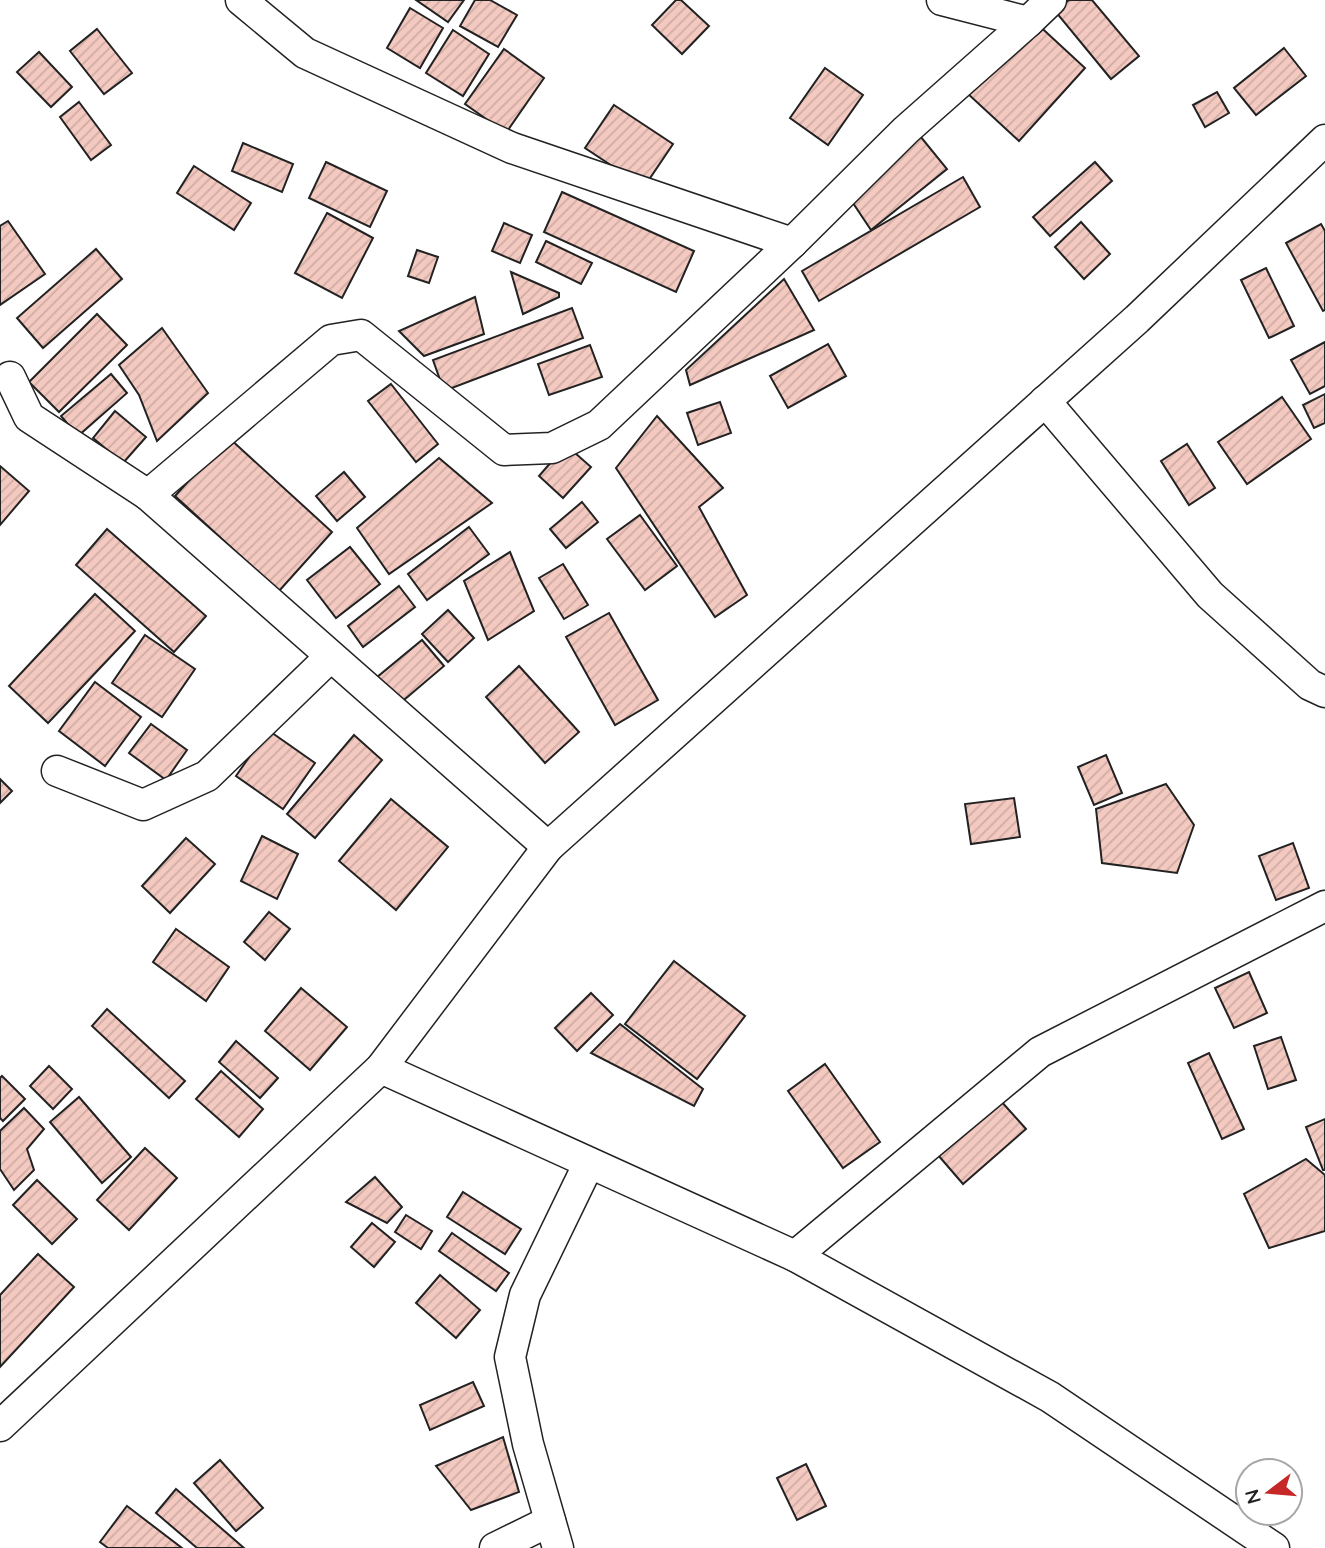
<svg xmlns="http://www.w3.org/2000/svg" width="1325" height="1548" font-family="Quicksand,sans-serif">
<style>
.building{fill:url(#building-hatch);stroke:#222;stroke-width:2}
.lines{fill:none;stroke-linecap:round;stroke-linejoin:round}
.minor-casing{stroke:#222;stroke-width:33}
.minor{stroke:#fff;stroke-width:30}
</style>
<defs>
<pattern id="building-hatch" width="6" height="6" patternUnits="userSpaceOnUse" patternTransform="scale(1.75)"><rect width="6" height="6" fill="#f3c9c0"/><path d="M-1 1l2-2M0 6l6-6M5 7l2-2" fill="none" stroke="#d0aca5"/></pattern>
</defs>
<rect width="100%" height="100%" fill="#fff"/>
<g class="building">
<path d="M416 0H464L448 22Z"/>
<path d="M475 0H490L517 15 498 47 460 26Z"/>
<path d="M676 0H681L709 26 682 54 652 25Z"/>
<path d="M1069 0H1092L1139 56 1111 79 1055 11Z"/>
<path d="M410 8 443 28 420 68 387 48Z"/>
<path d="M1033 20 1085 68 1019 141 967 93Z"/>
<path d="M97 29 132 73 104 94 70 51Z"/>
<path d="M453 30 489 54 463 96 426 73Z"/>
<path d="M1284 48 1306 76 1256 115 1234 88Z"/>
<path d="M504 49 544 78 506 133 465 104Z"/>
<path d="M39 52 72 87 51 107 17 72Z"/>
<path d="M825 68 863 95 828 145 790 118Z"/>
<path d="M1217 92 1229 113 1205 127 1193 105Z"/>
<path d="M79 102 111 145 91 160 60 117Z"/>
<path d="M614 105 673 144 644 187 585 148Z"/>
<path d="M916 131 947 169 871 230 851 200Z"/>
<path d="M243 143 293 164 282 192 232 171Z"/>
<path d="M326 162 387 191 370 227 309 198Z"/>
<path d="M1095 162 1112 181 1050 236 1033 217Z"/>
<path d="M194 166 251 203 234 230 177 193Z"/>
<path d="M963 177 980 207 819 301 802 271Z"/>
<path d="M562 192 694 251 676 292 544 232Z"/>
<path d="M327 213 373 238 342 298 295 273Z"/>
<path d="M8 221 45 274 0 305V226Z"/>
<path d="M1081 222 1110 254 1084 279 1055 247Z"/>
<path d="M504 223 532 235 520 263 492 251Z"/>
<path d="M1321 224 1325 231V310L1323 311 1286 243Z"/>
<path d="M546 241 592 263 581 284 536 262Z"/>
<path d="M96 249 122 279 43 348 17 318Z"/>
<path d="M417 250 438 257 429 283 408 276Z"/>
<path d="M1266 268 1294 326 1269 338 1241 280Z"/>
<path d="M511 272 559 293V297L523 314Z"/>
<path d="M784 279 814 330 690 385 686 370Z"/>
<path d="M475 297 484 334 424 356 399 331Z"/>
<path d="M572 308 583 338 444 391 433 360Z"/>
<path d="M97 314 127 345 59 412 29 382Z"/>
<path d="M162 328 208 393 157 441 139 395 119 365Z"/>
<path d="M1325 342V386L1310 394 1291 360Z"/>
<path d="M828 344 846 376 788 408 770 376Z"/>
<path d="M590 345 602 377 549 395 538 364Z"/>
<path d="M111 374 127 393 78 436 61 416Z"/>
<path d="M391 384 438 444 416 462 368 401Z"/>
<path d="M1325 394V423L1314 428 1303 405Z"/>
<path d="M1282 397 1311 439 1247 484 1218 442Z"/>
<path d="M720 402 731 433 698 445 687 413Z"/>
<path d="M115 411 146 437 123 463 93 438Z"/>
<path d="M657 416 723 488 699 507 747 595 715 617 616 468Z"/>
<path d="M228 437 332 532 279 591 175 496Z"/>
<path d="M1187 444 1215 488 1189 505 1161 461Z"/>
<path d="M566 445 591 467 563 498 539 476Z"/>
<path d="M439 458 492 503 389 574 357 528Z"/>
<path d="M0 466 29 491 0 525Z"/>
<path d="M344 472 365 497 337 521 316 496Z"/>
<path d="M582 502 598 522 566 548 550 529Z"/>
<path d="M640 515 677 566 645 590 607 539Z"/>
<path d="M469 527 489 554 427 600 408 574Z"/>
<path d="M107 529 206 616 174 652 76 565Z"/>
<path d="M350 547 380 584 336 618 307 580Z"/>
<path d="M510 552 534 611 488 640 464 581Z"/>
<path d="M563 564 588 605 564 619 539 578Z"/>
<path d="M399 586 415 607 363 647 348 626Z"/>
<path d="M95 594 135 631 48 723 9 686Z"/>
<path d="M448 610 474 638 448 662 422 634Z"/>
<path d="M609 613 658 700 615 725 566 637Z"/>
<path d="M145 635 195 669 162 717 112 683Z"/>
<path d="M422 640 444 666 398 705 376 678Z"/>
<path d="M519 666 579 732 545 763 486 697Z"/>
<path d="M95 682 141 717 105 766 59 731Z"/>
<path d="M151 724 187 750 166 780 129 753Z"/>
<path d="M268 730 315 763 283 809 236 776Z"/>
<path d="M354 735 382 760 315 838 287 814Z"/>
<path d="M1106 755 1122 793 1094 805 1078 767Z"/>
<path d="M0 779 12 791 0 803Z"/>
<path d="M1166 784 1194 825 1177 873 1102 863 1096 809Z"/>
<path d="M1014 798 1020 837 971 844 965 804Z"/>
<path d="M391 799 448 847 396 910 339 861Z"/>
<path d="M262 836 298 854 277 899 241 881Z"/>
<path d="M186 838 215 864 170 913 142 886Z"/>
<path d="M1293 843 1309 888 1276 900 1259 856Z"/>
<path d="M269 912 290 929 265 960 244 942Z"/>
<path d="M176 929 229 967 206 1001 153 962Z"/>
<path d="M674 961 745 1016 697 1079 625 1024Z"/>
<path d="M1249 972 1267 1013 1234 1028 1215 988Z"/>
<path d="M301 988 347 1027 310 1070 265 1031Z"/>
<path d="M591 993 613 1015 577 1051 555 1028Z"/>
<path d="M107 1009 185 1081 169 1098 92 1026Z"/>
<path d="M620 1024 703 1089 694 1106 591 1053Z"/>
<path d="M1281 1037 1296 1080 1268 1089 1254 1046Z"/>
<path d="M236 1041 278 1078 260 1098 219 1062Z"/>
<path d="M1209 1053 1244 1129 1222 1139 1188 1063Z"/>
<path d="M825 1064 880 1142 843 1168 788 1091Z"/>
<path d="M49 1066 72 1089 53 1109 30 1086Z"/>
<path d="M221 1071 263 1109 239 1137 196 1099Z"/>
<path d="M2 1076 25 1099 3 1121 0 1118V1078Z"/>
<path d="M79 1097 131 1157 102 1183 50 1122Z"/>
<path d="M1000 1100 1026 1129 963 1184 938 1155Z"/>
<path d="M24 1108 44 1129 27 1149 34 1170 14 1190 0 1169V1131Z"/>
<path d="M1325 1119V1170H1323L1306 1127Z"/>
<path d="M145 1148 177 1178 129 1230 97 1200Z"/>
<path d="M1306 1159 1325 1175V1231L1269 1248 1244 1194Z"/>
<path d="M375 1177 402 1207 387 1223 346 1202Z"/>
<path d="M37 1180 77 1219 52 1244 13 1205Z"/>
<path d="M463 1192 521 1229 505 1254 447 1217Z"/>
<path d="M406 1215 432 1231 421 1249 395 1232Z"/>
<path d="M372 1223 395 1242 374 1267 351 1247Z"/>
<path d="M452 1233 509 1273 496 1291 439 1251Z"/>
<path d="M38 1254 74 1287 0 1367V1295Z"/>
<path d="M440 1275 480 1310 456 1338 416 1303Z"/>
<path d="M473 1382 484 1406 430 1430 420 1405Z"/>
<path d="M503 1437 519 1492 471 1510 436 1466Z"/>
<path d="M220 1460 263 1508 236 1531 194 1483Z"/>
<path d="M806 1464 826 1506 797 1520 777 1478Z"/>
<path d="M176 1489 244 1548H197L156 1513Z"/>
<path d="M127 1506 182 1548H108L100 1542Z"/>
</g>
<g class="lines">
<defs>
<g id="minor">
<path d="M241 0 305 53 512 148 792 243 906 130 1028 22 942 0"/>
<path d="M1028 22 1051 0"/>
<path d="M792 243 599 425 552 448 504 450 361 335 331 340 148 495 548 847 1137 319 1325 140"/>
<path d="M10 377 29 417 148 495"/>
<path d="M1045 401 1210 595 1310 685 1325 692"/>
<path d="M57 771 143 805 207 776 330 657"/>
<path d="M381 1068 795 1256 1050 1397 1274 1548"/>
<path d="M795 1256 1040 1052 1325 906"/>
<path d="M0 1426 381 1068 548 847"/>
<path d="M495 1548 550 1521"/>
<path d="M558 1548 528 1444 510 1357 525 1295 589 1163"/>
</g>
</defs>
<use href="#minor" class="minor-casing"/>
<use href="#minor" class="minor"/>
</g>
<g transform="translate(1269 1492) rotate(254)"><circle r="33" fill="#ffffff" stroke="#a7a7a7" stroke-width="2"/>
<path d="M0-5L12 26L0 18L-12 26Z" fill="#c62828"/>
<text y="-10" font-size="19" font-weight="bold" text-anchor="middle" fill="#222222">N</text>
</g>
</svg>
